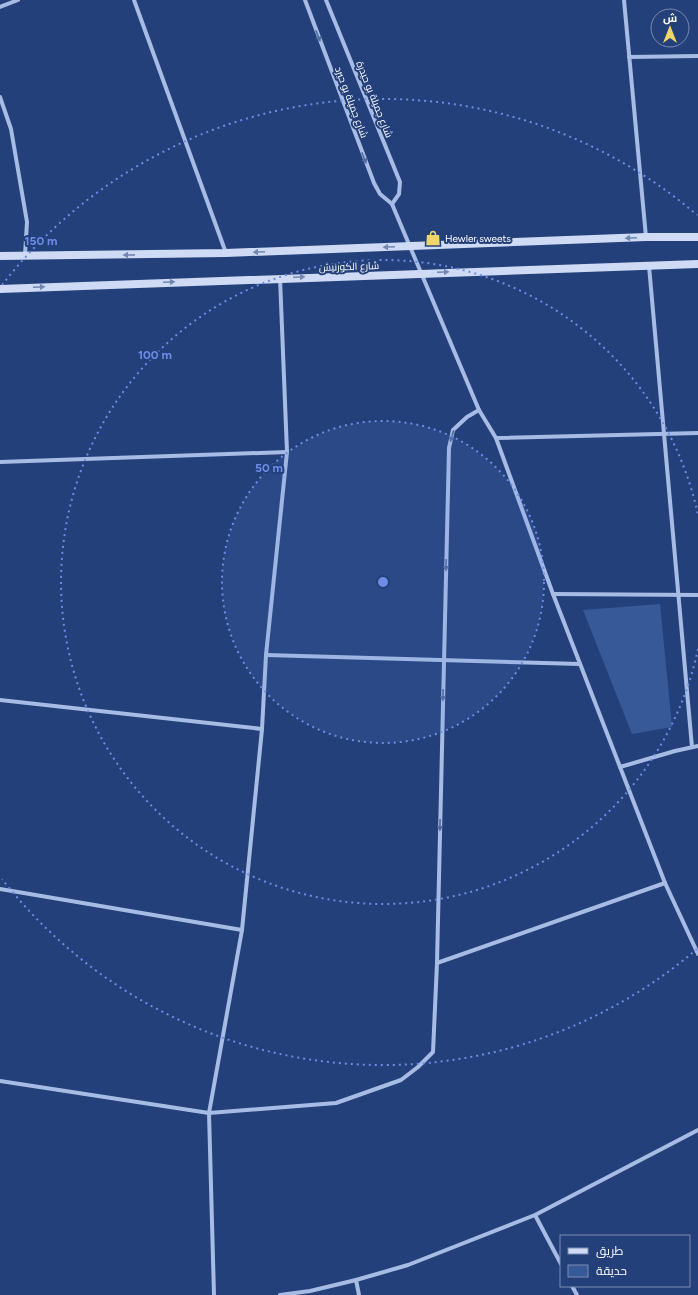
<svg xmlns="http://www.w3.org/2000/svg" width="698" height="1295" font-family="Figtree,Cairo,sans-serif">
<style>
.green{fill:#375998}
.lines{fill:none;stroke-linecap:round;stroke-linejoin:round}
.street{stroke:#a6bce4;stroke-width:4}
.secondary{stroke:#cfdbf4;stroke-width:8}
.oneway{fill:#526b9f}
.oneway2{fill:#7186b1}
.ring{fill:none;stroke:#6c8ce6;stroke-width:2;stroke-dasharray:2 4}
.labels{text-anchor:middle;stroke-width:4;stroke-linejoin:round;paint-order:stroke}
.street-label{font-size:10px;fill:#fff;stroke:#24407a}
.poi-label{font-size:10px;fill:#fff;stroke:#24407a;text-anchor:start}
.centre{fill:#6c8ce6;stroke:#24407a;stroke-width:2}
.ring-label{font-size:12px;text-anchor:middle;font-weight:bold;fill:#6c8ce6;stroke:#24407a;stroke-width:4;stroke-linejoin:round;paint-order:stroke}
</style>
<rect width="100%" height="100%" fill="#24407a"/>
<path class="green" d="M660 604 672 727 632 734 583 610Z"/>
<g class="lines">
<g class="street">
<path d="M134 0 226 253"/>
<path d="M305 0 374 183 380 194 392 204 479 410 496 438 553 594 665 883 698 954"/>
<path d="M326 0 400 182 399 194 392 204"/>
<path d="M624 0 646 237"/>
<path d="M0 7 18 0"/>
<path d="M629 57 698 56"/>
<path d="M0 97 11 129 27 222 25 255"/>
<path d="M649 266 692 747"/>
<path d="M496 438 698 433"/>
<path d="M0 462 287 452"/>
<path d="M553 594 698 595"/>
<path d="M266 655 580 664"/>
<path d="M0 700 262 729"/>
<path d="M620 767 675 751 698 746"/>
<path d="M0 889 242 930"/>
<path d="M437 963 665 883"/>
<path d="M0 1081 209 1113 336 1103 401 1080 418 1067 433 1052 437 963 449 448 453 430 467 417 479 410"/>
<path d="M535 1215 561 1264"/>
<path d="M356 1280 359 1295"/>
<path d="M572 1286 577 1295"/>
<path d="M214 1295 209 1113 242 930 262 729 266 655 287 452 280 278"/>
<path d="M280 1295 310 1291 356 1280 408 1265 535 1215 698 1130"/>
</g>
<g class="secondary">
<path d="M0 256 226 253 646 237H698"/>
<path d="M0 289 698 264"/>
</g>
</g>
<defs><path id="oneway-solid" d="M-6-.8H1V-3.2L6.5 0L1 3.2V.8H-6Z"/></defs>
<g class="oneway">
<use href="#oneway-solid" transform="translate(318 36) rotate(69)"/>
<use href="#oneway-solid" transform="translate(364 158) rotate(69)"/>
<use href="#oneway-solid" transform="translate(452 436) rotate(106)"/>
<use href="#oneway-solid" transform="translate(446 565) rotate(91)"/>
<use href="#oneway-solid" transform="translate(443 695) rotate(91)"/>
<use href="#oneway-solid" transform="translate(440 825) rotate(91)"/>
</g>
<g class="oneway2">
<use href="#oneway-solid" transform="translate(631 238) rotate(178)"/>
<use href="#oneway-solid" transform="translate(389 247) rotate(178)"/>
<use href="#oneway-solid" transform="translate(259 252) rotate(178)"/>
<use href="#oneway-solid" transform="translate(129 255) rotate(179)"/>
<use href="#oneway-solid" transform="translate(443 272) rotate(-2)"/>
<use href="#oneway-solid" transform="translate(299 277) rotate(-2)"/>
<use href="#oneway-solid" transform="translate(169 282) rotate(-2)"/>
<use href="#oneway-solid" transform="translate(39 287) rotate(-2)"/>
</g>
<circle cx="383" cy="582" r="161" fill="#6c8ce6" fill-opacity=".12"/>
<g class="ring">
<circle cx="383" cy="582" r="161"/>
<path d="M698 649A322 322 0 1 1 698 515"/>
<path d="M697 949A483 483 0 0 1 2 879M2 285A483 483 0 0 1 697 215"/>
</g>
<defs>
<symbol id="shop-bare" viewBox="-9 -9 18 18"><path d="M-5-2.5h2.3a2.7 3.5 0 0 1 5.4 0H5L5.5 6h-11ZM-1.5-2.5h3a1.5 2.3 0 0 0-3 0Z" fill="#efd66a" stroke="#24407a" stroke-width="2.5" paint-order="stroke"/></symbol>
</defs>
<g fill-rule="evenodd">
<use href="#shop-bare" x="422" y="227" width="22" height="22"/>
</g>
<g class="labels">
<g class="street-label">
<text transform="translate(375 99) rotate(68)" y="4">شارع جميلة بو حيدرة</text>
<text transform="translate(352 102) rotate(69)" y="4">شارع جميلة بو حيرد</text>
<text transform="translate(349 266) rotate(-2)" y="4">شارع الكورنيش</text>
</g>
<g class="poi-label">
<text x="445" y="242">Hewler sweets</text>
</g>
</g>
<circle cx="383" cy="582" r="6" class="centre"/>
<g class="ring-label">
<text x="41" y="245">150 m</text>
<text x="155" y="359">100 m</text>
<text x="269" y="472">50 m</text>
</g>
<rect x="560" y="1235" width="130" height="52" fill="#24407a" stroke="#7c8caf"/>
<rect x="568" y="1248" width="20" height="6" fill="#cfdbf4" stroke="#7c8caf"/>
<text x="596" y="1255" font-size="12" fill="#ffffff">طريق</text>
<rect x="568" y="1265" width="20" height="12" fill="#375998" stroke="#7c8caf"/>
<text x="596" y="1275" font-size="12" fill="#ffffff">حديقة</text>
<g transform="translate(670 28)"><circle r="19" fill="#24407a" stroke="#7c8caf"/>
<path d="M0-3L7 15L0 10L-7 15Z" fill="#efd66a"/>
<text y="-6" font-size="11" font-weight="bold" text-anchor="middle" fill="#ffffff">ش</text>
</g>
</svg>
